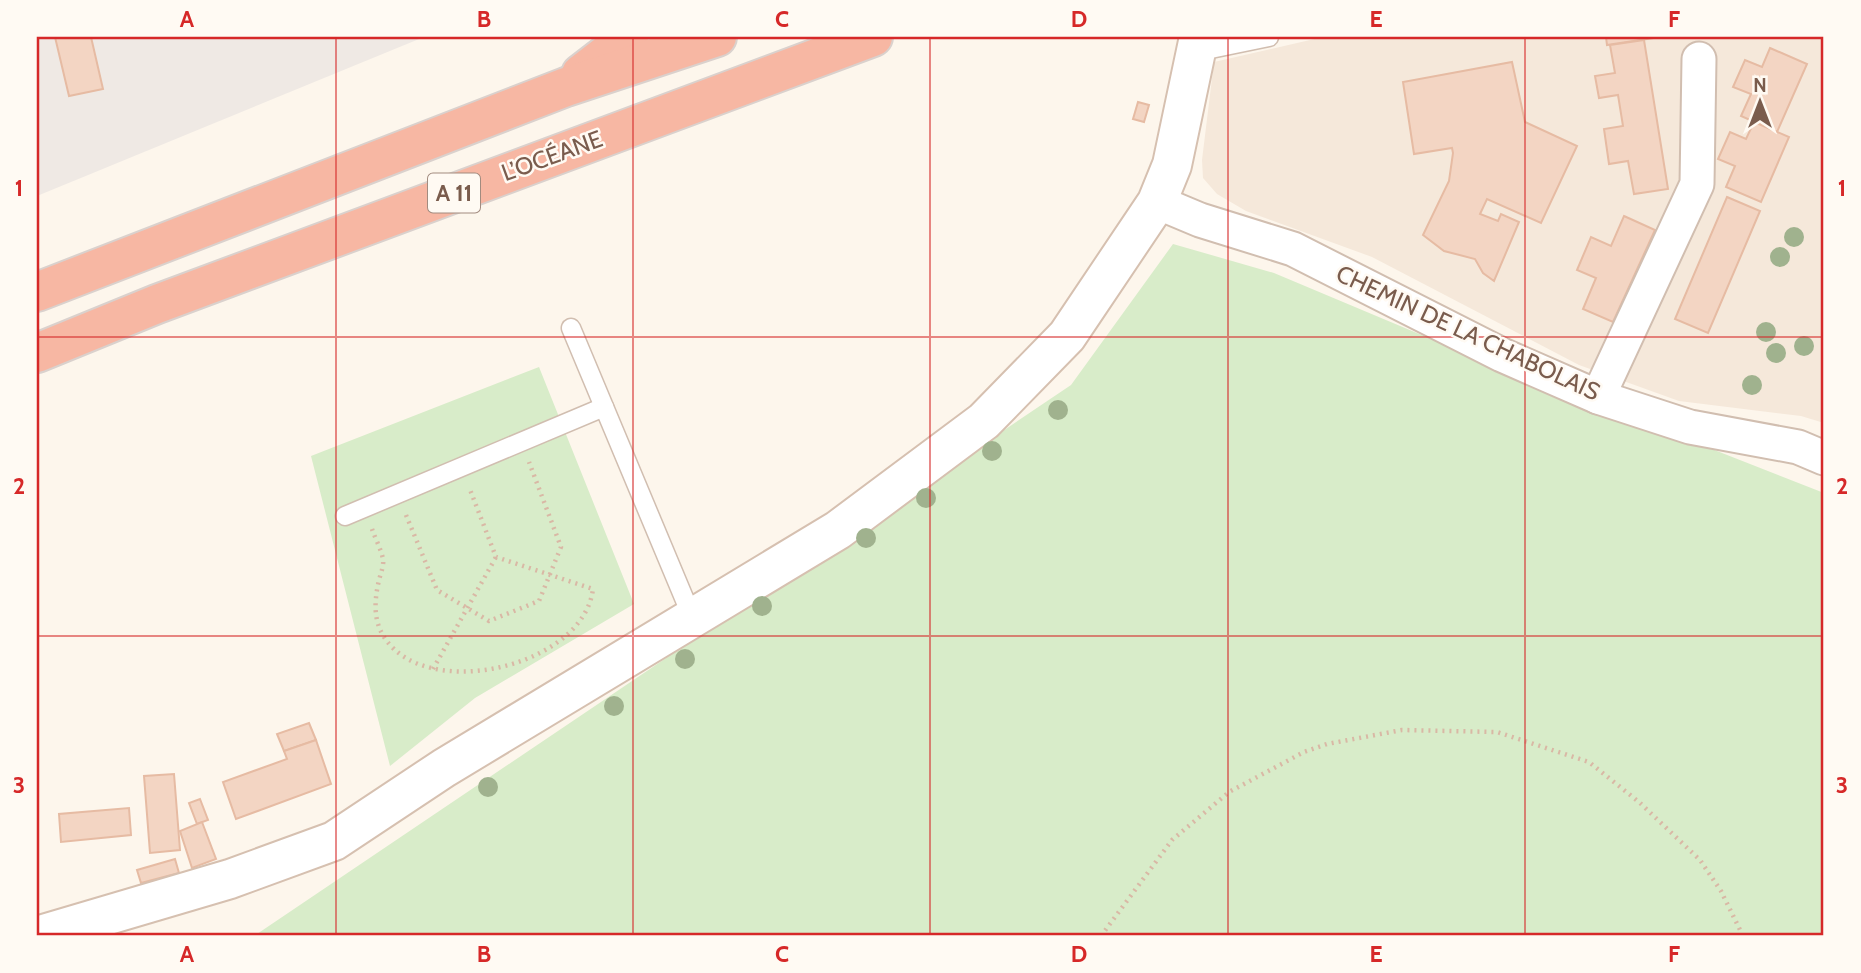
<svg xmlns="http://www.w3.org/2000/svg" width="1861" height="973" font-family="Cabin,sans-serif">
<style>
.residential{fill:#f5e8da}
.industrial{fill:#efe9e4}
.green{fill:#d8ecc9}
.building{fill:#f3d5c3;stroke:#e6bba3;stroke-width:2}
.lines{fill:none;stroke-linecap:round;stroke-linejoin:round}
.lane-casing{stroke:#d1beb0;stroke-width:21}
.street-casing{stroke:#d1beb0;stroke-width:37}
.secondary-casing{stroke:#d6c0b0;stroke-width:42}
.highway-casing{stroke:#dad1cd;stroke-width:42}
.path{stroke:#d9b8a5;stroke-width:4.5;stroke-dasharray:2 5;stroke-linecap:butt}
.lane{stroke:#fff;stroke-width:18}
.street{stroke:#fff;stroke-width:33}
.secondary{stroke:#fff;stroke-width:38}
.highway{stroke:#f7b7a3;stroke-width:38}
.tree{fill:#a0b28e}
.grid{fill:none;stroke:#d62828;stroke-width:2;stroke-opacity:0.55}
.labels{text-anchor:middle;stroke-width:5;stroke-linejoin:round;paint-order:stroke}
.shield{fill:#fffaf3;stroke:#a28b7f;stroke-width:2}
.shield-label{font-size:23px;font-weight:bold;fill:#7a5c4d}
.street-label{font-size:24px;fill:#7a5c4d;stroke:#fffaf3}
.neatline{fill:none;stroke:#d62828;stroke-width:2.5}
.grid-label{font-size:23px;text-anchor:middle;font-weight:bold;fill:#d62828}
</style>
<rect width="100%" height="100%" fill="#fdf6ec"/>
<path class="residential" d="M1323 37H1824V423L1801 416 1679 401 1579 365 1372 257 1246 211 1217 194 1203 178 1202 160 1214 62Z"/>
<path class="industrial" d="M37 37H424L37 196Z"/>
<g class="green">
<path d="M1173 244 1274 273 1424 336 1824 493V936H254L1071 385Z"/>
<path d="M539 367 634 604 475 698 390 766 311 456Z"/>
</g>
<g class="building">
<path d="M55 37H91L103 89 69 96Z"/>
<path d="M1606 37H1660L1607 45Z"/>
<path d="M1644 40 1668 189 1634 194 1628 161 1609 164 1604 129 1623 126 1618 95 1599 98 1595 76 1615 73 1610 45Z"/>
<path d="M1770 48 1807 64 1777 132 1741 116 1751 94 1733 87 1745 60 1762 67Z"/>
<path d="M1512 62 1525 122 1577 146 1541 223 1487 199 1480 214 1498 221 1501 214 1519 222 1494 281 1483 273 1475 259 1444 251 1423 235 1449 181 1453 153 1452 148 1414 154 1403 82Z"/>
<path d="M1138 102 1149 105 1144 122 1133 119Z"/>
<path d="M1754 122 1789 137 1761 202 1726 187 1735 166 1718 159 1730 132 1746 139Z"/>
<path d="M1727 197 1760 211 1708 333 1675 319Z"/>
<path d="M1624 216 1655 230 1613 322 1583 309 1596 278 1577 270 1591 237 1611 246Z"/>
<path d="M309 723 316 740 284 751 277 734Z"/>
<path d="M316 740 331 784 236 819 223 782 287 759 284 751Z"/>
<path d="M174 774 180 850 150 853 144 776Z"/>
<path d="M200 799 208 820 197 824 189 803Z"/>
<path d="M129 808 131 835 61 842 59 814Z"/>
<path d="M202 822 216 859 192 868 180 831Z"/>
<path d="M175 859 179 873 141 883 137 870Z"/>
</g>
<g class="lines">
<defs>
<g id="lane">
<path d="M1196 52 1269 37"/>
<path d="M571 328 692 617"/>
<path d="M345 516 604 407"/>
</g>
<g id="street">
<path d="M1157 202 1200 220 1293 249 1502 355 1598 397 1690 427 1798 447 1824 458"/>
<path d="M1598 397 1697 184 1699 59"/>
</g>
<path id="secondary" d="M37 936 230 879 334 841 444 768 838 530 984 421 1067 336 1157 202 1172 165 1199 37"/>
<g id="highway">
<path d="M581 74 629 37"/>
<path d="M37 292 566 87 717 37"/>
<path d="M37 353 157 304 873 37"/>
</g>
</defs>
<use href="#lane" class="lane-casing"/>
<use href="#street" class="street-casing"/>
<use href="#secondary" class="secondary-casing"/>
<use href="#highway" class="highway-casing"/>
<g class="path">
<path d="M406 515 437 590 489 621 539 601 561 547 529 462"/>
<path d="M372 529C375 538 381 549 383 559 384 565 381 573 379 580 373 606 373 629 394 649 446 698 584 662 593 589L496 557 469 487"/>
<path d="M433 669 496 557"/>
<path d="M1101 936 1172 840 1229 792 1304 752 1327 744 1402 730 1497 732 1589 762 1639 802 1700 860 1721 891 1743 936"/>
</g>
<use href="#lane" class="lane"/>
<use href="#street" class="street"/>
<use href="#secondary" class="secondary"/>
<use href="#highway" class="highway"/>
</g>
<g class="tree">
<circle cx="1794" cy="237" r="10"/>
<circle cx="1780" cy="257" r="10"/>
<circle cx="1766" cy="332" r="10"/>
<circle cx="1804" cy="346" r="10"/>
<circle cx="1776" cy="353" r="10"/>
<circle cx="1752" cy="385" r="10"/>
<circle cx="1058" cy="410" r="10"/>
<circle cx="992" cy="451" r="10"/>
<circle cx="926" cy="498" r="10"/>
<circle cx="866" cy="538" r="10"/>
<circle cx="762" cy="606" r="10"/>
<circle cx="685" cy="659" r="10"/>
<circle cx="614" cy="706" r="10"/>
<circle cx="488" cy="787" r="10"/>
</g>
<path class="grid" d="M336 37V936M633 37V936M930 37V936M1228 37V936M1525 37V936M37 337H1824M37 636H1824"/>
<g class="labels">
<rect class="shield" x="428" y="173.5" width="52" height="39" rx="5"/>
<g class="shield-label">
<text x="454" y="201">A 11</text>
</g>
<g class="street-label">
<text transform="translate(552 156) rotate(-20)" y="8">L’OCÉANE</text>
<text transform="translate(1468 333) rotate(25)" y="8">CHEMIN DE LA CHABOLAIS</text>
</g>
</g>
<rect width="1861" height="973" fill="none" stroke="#fffaf3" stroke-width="77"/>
<g transform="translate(1760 102)" stroke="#fffaf3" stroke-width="5" paint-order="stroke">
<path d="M0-5L12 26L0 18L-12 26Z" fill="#7a5c4d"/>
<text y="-10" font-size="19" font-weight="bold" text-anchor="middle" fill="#7a5c4d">N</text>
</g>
<rect x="38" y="38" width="1784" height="896" class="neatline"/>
<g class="grid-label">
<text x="187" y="27">A</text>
<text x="484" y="27">B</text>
<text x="782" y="27">C</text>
<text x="1079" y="27">D</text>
<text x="1376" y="27">E</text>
<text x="1674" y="27">F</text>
<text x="19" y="196">1</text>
<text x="1842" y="196">1</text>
<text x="19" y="494">2</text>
<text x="1842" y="494">2</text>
<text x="19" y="793">3</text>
<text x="1842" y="793">3</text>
<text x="187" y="962">A</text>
<text x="484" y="962">B</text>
<text x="782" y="962">C</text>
<text x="1079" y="962">D</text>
<text x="1376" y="962">E</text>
<text x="1674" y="962">F</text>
</g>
</svg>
